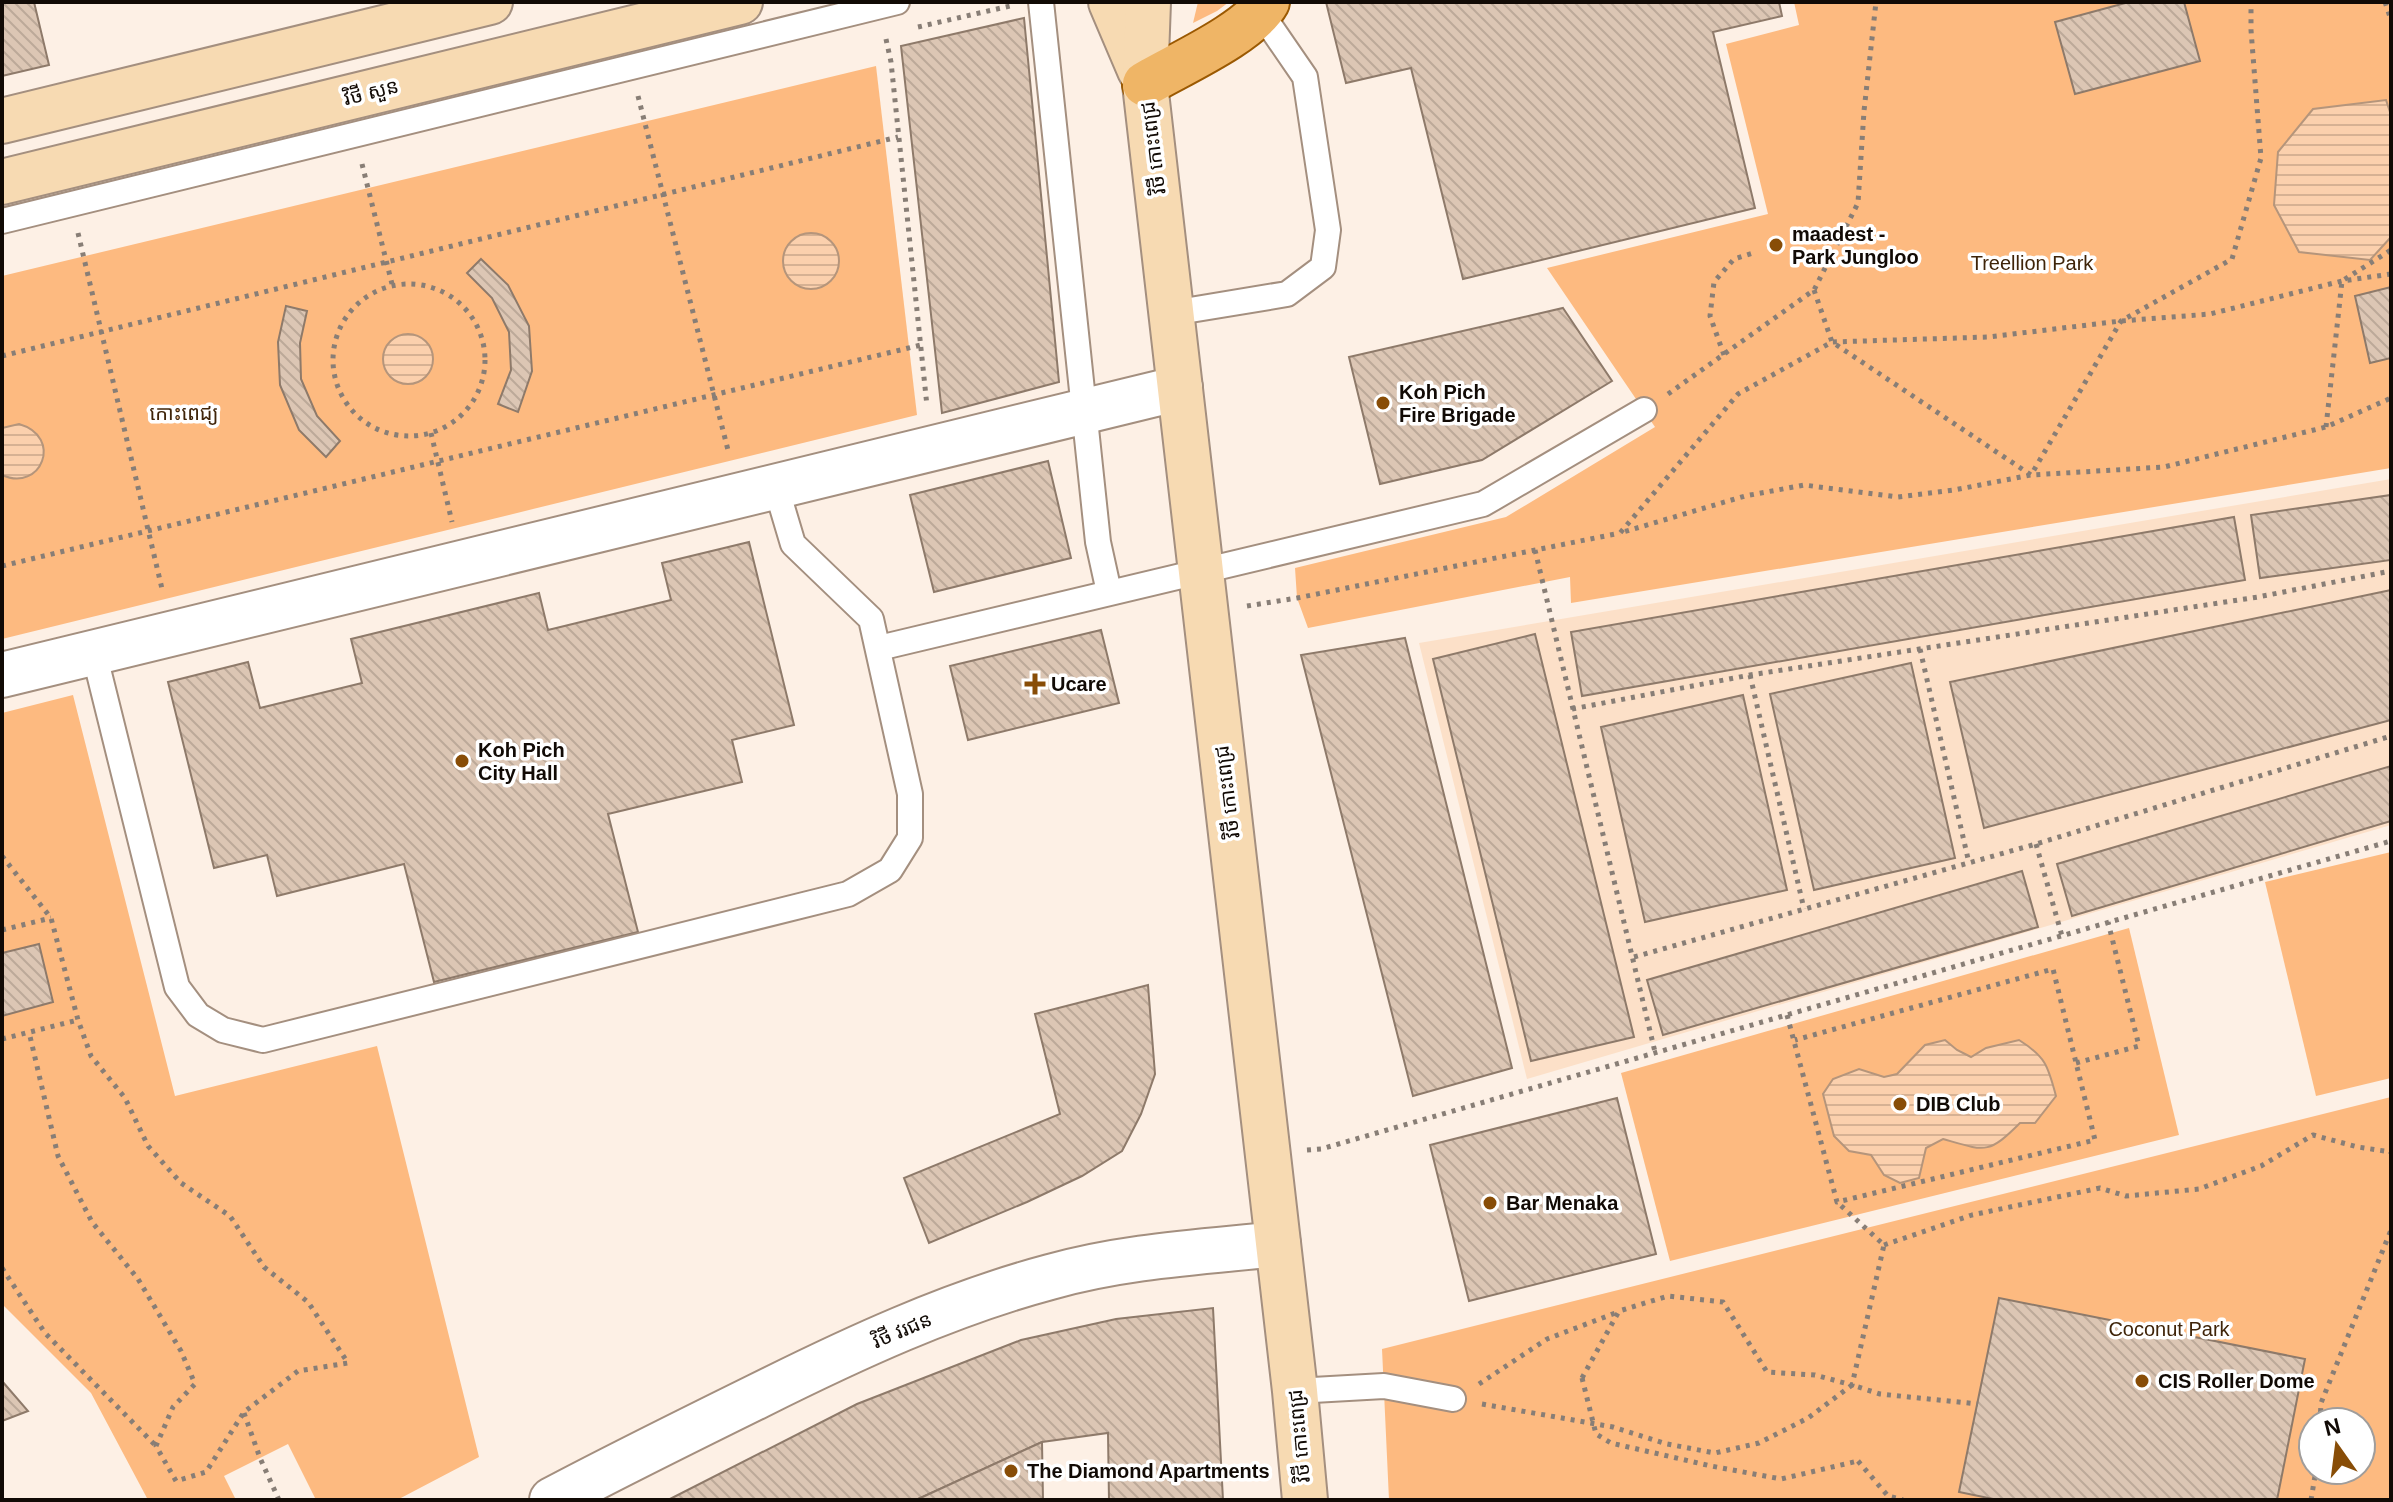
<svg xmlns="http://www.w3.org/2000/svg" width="2393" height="1502" font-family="Helvetica,'Noto Sans Khmer',sans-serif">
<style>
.built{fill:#fce0c8}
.green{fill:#fdba80;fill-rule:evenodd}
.water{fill:url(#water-rules);stroke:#b5957b;stroke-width:2}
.building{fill:url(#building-back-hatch);stroke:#8e7a6a;stroke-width:2}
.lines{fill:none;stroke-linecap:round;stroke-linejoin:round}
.service-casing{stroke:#a48f7f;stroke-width:28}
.tertiary-casing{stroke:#a48f7f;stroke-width:48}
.secondary-casing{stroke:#a48f7f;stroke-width:48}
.primary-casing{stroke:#9b5902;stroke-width:48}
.path{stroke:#887e76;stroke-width:5;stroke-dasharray:4 6;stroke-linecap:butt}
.service{stroke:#fff;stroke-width:24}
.tertiary{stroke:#fff;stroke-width:44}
.secondary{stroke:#f7dab2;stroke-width:44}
.primary{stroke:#efb566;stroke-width:44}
.path-bridge{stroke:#887e76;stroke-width:5;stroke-dasharray:4 6;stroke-linecap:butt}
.poi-dot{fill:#884d07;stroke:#fff;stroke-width:3}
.labels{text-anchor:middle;stroke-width:7;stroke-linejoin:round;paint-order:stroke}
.street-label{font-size:20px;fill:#110a05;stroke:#fff}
.poi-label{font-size:20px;font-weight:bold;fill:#110a05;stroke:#fff;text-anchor:start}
.park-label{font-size:20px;fill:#3f2409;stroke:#fff}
</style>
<defs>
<pattern id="water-rules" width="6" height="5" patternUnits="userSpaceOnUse" patternTransform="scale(2)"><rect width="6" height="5" fill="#fbd0ad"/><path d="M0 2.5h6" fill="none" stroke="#d6b193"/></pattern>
<pattern id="building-back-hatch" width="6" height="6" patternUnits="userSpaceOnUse" patternTransform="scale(2)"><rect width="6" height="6" fill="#dcc6b4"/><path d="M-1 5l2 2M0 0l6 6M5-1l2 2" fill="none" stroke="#bca999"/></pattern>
</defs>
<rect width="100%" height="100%" fill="#fdf0e5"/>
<path class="built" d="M2391 479V825L1527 1079 1419 643Z"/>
<g class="green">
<path d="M1198 2H1229L1217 11 1193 23Z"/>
<path d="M1794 2H2391V468L1571 603 1570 577 1308 628 1297 598 1295 568 1506 517 1655 427 1547 268 1768 214 1726 44 1799 25Z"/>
<path d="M876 66 917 415 2 639V276Z"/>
<path d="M73 695 175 1096 377 1046 479 1457 397 1500H316L288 1444 224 1476 236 1500H148L91 1393 2 1304V713Z"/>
<path d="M2391 852V1078L2316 1096 2265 882Z"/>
<path d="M2129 928 2179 1135 1670 1261 1621 1073Z"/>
<path d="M2391 1097V1500H1389L1382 1349ZM2313 1422H2361V1470H2313Z"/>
</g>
<g class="water">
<path d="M2386 100 2391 115V237L2370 260 2299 252 2274 205 2278 152 2313 109Z"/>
<circle cx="811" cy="261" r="28"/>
<circle cx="408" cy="359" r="25"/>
<path d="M19 424C64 437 41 493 2 475V428Z"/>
<path d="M1945 1040 1957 1050 1971 1057 1986 1048 2019 1040C2046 1057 2048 1066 2056 1096L2035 1123H2020C1988 1155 1985 1151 1943 1139L1926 1148 1919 1178 1900 1183 1884 1175 1871 1155 1849 1151 1834 1136 1823 1094 1833 1079 1859 1069 1884 1077 1897 1074 1925 1045Z"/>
</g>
<g class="building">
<path d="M2 2H34L49 65 2 76Z"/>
<path d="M1326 2H1779L1782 16 1713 32 1755 208 1463 279 1411 68 1346 83Z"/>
<path d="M2129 2H2184L2200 61 2075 94 2055 22Z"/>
<path d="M1024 18 1059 382 942 413 901 46Z"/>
<path d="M481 259 508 285 529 326 532 371 518 412 498 404 511 370 509 332 492 298 467 273Z"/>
<path d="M2391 287V358L2370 363 2355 296Z"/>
<path d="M286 306 307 311 300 343 301 379 317 416 340 441 326 457 299 430 280 385 278 342Z"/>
<path d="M1563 308 1612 381 1482 460 1380 484 1349 357Z"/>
<path d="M1048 461 1071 558 934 592 910 495Z"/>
<path d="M2391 495V560L2260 578 2251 515Z"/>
<path d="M2234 517 2245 580 1582 696 1571 632Z"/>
<path d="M749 542 794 725 732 740 742 782 608 814 638 932 434 982 404 864 277 896 267 855 214 868 168 682 248 662 260 708 362 683 351 639 539 593 548 630 671 600 662 563Z"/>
<path d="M2391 590V720L1984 828 1950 682Z"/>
<path d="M1101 630 1119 703 968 740 950 666Z"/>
<path d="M1535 634 1634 1037 1531 1061 1433 659Z"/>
<path d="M1405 638 1512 1068 1413 1096 1301 655Z"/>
<path d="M1911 663 1955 858 1814 890 1770 694Z"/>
<path d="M1743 695 1787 890 1645 922 1601 727Z"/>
<path d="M2391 766V821L2072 916 2057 864Z"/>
<path d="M2022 871 2038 927 1663 1035 1647 980Z"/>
<path d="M39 944 53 1002 2 1016V953Z"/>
<path d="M1148 985 1155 1074 1141 1114 1122 1151 1082 1176 1027 1202 929 1243 904 1178 1060 1114 1035 1014Z"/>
<path d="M1617 1098 1656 1254 1469 1301 1430 1145Z"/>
<path d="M1999 1298 2305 1359 2277 1500H1998L1959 1492Z"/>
<path d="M1213 1308 1223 1500H1109L1108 1433 1042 1442 916 1500H668L857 1404 1021 1340 1116 1319Z"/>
<path d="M2 1381 28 1411 2 1421Z"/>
<path d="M1042 1442 1043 1500H916Z"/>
</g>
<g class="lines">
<defs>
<g id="service">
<path d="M1041 2 1098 542 1109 592"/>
<path d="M2 221 897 2"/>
<path d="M1172 313 1287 294 1323 267 1328 230 1305 77 1261 13"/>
<path d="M879 648 1483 504 1644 410"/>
<path d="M94 653 177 987 198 1015 223 1030 263 1040 848 894 890 870 910 838V794L871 619 793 544 776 487"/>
<path d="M1295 1391 1384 1386 1453 1399"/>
</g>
<g id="tertiary">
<path d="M2 675 1180 388"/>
<path d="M552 1500C620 1464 689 1430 758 1396 852 1349 949 1304 1050 1277 1124 1256 1202 1252 1278 1244"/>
</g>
<g id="secondary">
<path d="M1111 2 1140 70"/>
<path d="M1148 2 1145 84 1295 1391 1305 1500"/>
<path d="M2 121 490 2"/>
<path d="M2 182 740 2"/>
</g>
<path id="primary" d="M1145 84C1177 65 1250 33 1267 2"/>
</defs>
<use href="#service" class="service-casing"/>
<use href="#tertiary" class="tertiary-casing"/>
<use href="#secondary" class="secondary-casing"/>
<use href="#primary" class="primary-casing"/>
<g class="path">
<path d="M2385 2 2391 20"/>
<path d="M918 27 1010 6"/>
<path d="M886 39 891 62 927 406"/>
<path d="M638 96 729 454"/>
<path d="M362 164 392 284"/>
<path d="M78 233 163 593"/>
<path d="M2391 274 2342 281 2210 314 2121 321 1988 337 1832 342 1738 394 1620 533 1745 496 1804 485 1898 497 1954 490 2031 475 2164 467 2326 427 2391 398"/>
<circle cx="409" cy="360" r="76"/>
<path d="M1814 290 1832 342 2031 475 2121 321 2232 259 2261 158 2251 30V2"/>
<path d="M1724 355 1710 316 1714 282 1734 259 1753 253"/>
<path d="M2 356 898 137"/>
<path d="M1668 394 1814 290 1858 203 1864 111 1876 2"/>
<path d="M2326 427 2342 281 2391 250"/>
<path d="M431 433 452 522"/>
<path d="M1535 550 1655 1052"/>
<path d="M2 566 921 345"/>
<path d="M1247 606 1297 598 1620 533"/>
<path d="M1920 649 1969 863"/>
<path d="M1750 675 1804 909"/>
<path d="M1572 709 1750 675 2258 597 2391 571"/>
<path d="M2036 844 2062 936"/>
<path d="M2 856 51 918 78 1020 91 1056 125 1098 148 1146 181 1183 230 1216 264 1267 308 1302 348 1363 298 1371 244 1412 206 1472 176 1481 156 1446 173 1407 195 1384 181 1351 138 1279 92 1222 58 1156 29 1032"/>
<path d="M2 930 51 918"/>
<path d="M1634 957 2036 844 2391 736"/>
<path d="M1787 1015 1837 1202 2095 1140 2053 969 1795 1040"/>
<path d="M2 1039 78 1020"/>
<path d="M2076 1063 2139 1046 2108 922"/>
<path d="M1307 1150 1321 1149 2391 841"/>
<path d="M1884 1245 1972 1215 2100 1188 2126 1196 2199 1189 2261 1166 2313 1135 2358 1147 2391 1152V1154"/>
<path d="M2 1268 45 1333 156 1446"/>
<path d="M1582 1378 1619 1311 1668 1296 1723 1302 1767 1372 1815 1375 1852 1385 1884 1245 1838 1203"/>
<path d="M1479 1384 1547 1339 1618 1312"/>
<path d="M1482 1404 1613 1427 1667 1444 1715 1453 1759 1443 1808 1418 1852 1385 1880 1394 1978 1404"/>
<path d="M244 1413 260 1458 279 1500"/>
<path d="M2320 1422 2321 1403 2391 1230"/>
<path d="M1858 1461 1888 1496 1903 1500"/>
<path d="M2311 1500 2316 1470"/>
</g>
<use href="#service" class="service"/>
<use href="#tertiary" class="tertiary"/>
<use href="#secondary" class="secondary"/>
<use href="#primary" class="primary"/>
<path class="path-bridge" d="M1582 1378 1596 1434 1611 1443 1711 1466 1781 1479 1858 1461"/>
</g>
<g class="poi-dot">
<circle cx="1776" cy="245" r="8"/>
<circle cx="1383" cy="403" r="8"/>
<path d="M1031 672h8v8h8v8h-8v8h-8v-8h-8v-8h8z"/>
<circle cx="462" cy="761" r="8"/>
<circle cx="1900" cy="1104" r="8"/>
<circle cx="1490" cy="1203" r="8"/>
<circle cx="2142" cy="1381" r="8"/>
<circle cx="1011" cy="1471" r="8"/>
</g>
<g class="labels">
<g class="street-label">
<text transform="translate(371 92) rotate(-14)" y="7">វិថី សួន</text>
<text transform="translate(1153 148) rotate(-97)" y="7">វិថី កោះពេជ្រ</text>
<text transform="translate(1227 792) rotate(-97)" y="7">វិថី កោះពេជ្រ</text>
<text transform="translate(902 1330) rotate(-23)" y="7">វិថី វរជន</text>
<text transform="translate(1299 1436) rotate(-95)" y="7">វិថី កោះពេជ្រ</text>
</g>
<g class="poi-label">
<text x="1792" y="241">maadest -<tspan x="1792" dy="23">Park Jungloo</tspan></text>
<text x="1399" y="399">Koh Pich<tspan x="1399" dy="23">Fire Brigade</tspan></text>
<text x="1051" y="691">Ucare</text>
<text x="478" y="757">Koh Pich<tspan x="478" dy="23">City Hall</tspan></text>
<text x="1916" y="1111">DIB Club</text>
<text x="1506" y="1210">Bar Menaka</text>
<text x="2158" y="1388">CIS Roller Dome</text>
<text x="1027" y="1478">The Diamond Apartments</text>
</g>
<g class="park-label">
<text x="2032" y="270">Treellion Park</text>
<text x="184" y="420">កោះពេជ្យ</text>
<text x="2169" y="1336">Coconut Park</text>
</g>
</g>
<rect width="2393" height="1502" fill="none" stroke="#110a05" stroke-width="8"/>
<g transform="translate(2337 1446) rotate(346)"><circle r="38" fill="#ffffff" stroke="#a09d9b" stroke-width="2"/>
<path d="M0-6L14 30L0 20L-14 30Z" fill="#884d07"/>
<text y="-12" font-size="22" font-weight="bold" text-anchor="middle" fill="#110a05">N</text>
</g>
</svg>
